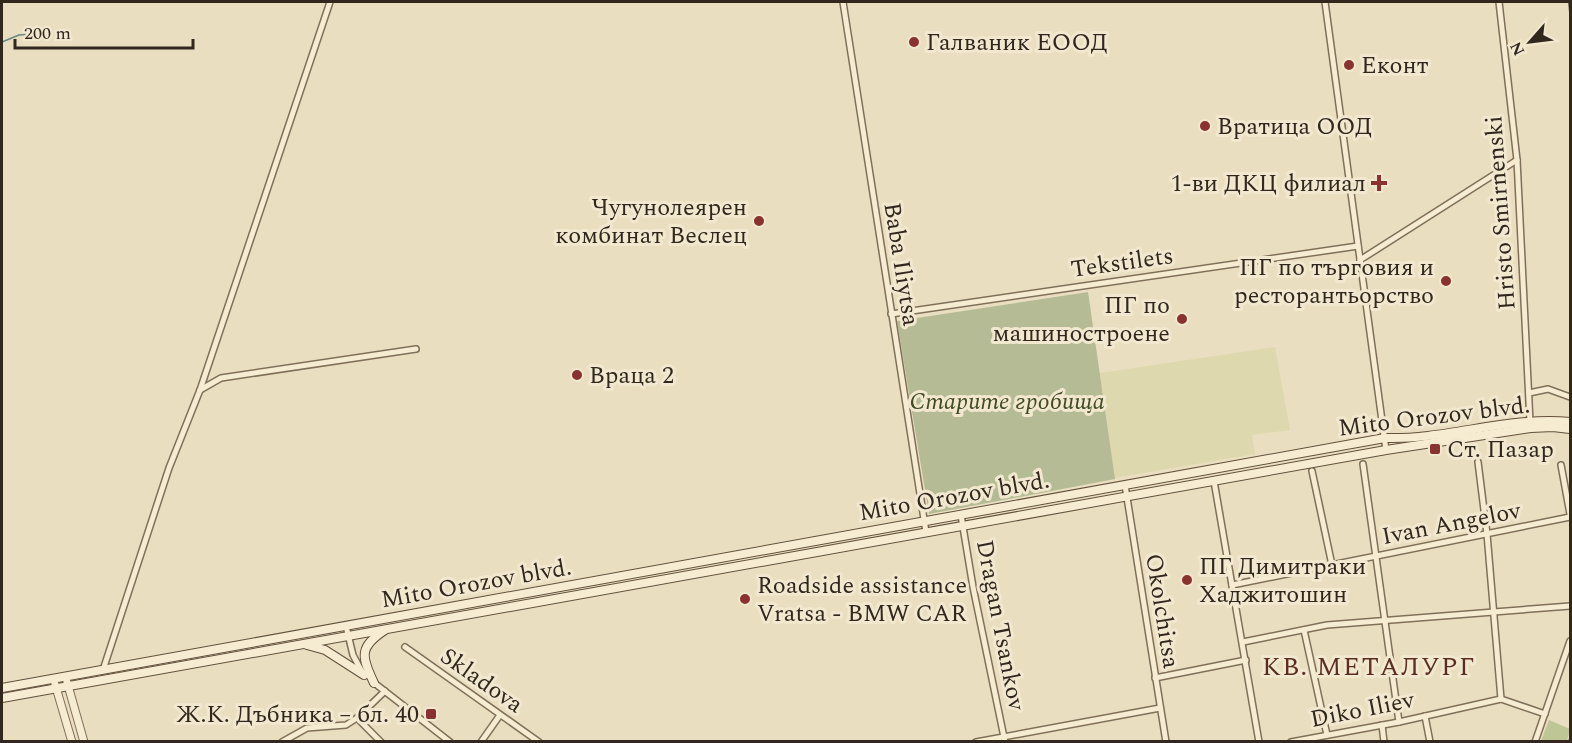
<svg xmlns="http://www.w3.org/2000/svg" width="1572" height="743" font-family="Spectral,serif">
<style>
.farmland{fill:#ded8ae}
.green{fill:#bec695}
.cemetery{fill:#b5bb94}
.lines{fill:none;stroke-linecap:round;stroke-linejoin:round}
.stream{stroke:#6b8882;stroke-width:1.5}
.minor-casing{stroke:#80705a;stroke-width:8}
.tertiary-casing{stroke:#80705a;stroke-width:9}
.secondary-casing{stroke:#62513d;stroke-width:10}
.minor{stroke:#f5ecd2;stroke-width:5}
.tertiary{stroke:#f5ecd2;stroke-width:7}
.secondary{stroke:#f5ecd2;stroke-width:8}
.rail{stroke:#31271d;stroke-width:1.5;stroke-dasharray:10 10;stroke-linecap:butt}
.poi-dot{fill:#8a322f;stroke:#f1e8cf;stroke-width:2}
.labels{text-anchor:middle;stroke-width:6;stroke-linejoin:round;paint-order:stroke}
.poi-label{font-size:24px;fill:#31271d;stroke:#f1e8cf;text-anchor:start}
.street-label{font-size:24px;fill:#31271d;stroke:#f1e8cf}
.park-label{font-size:24px;font-style:italic;fill:#414c25;stroke:#f1e8cf}
.neighbourhood-label{font-size:26px;letter-spacing:1.5px;fill:#5a2e20;stroke:#f1e8cf}
</style>
<rect width="100%" height="100%" fill="#e9dec0"/>
<path class="farmland" d="M1275 347 1290 430 1252 435 1255 454 1114 478 1100 373Z"/>
<path class="green" d="M1549 720 1570 729 1567 741H1541Z"/>
<path class="cemetery" d="M1088 292 1115 479 929 514 897 321Z"/>
<g class="lines">
<path class="stream" d="M2 42 19 35 45 33"/>
<defs>
<g id="minor">
<path d="M843 2 926 532"/>
<path d="M1325 2 1386 450"/>
<path d="M1499 2 1517 160 1530 422"/>
<path d="M1360 260 1517 160"/>
<path d="M891 314 1358 246"/>
<path d="M200 390 221 378 416 349"/>
<path d="M1529 393 1548 389 1570 397"/>
<path d="M1478 462 1487 534 1501 699"/>
<path d="M1363 464 1399 722"/>
<path d="M1561 465 1570 514"/>
<path d="M1312 471 1332 565"/>
<path d="M1214 481 1259 742"/>
<path d="M1125 485 1166 742"/>
<path d="M961 515 973 587 1005 742"/>
<path d="M1232 585 1570 517"/>
<path d="M346 626 353 655 362 672"/>
<path d="M1304 630 1327 735"/>
<path d="M1243 642 1327 625 1570 606"/>
<path d="M405 647 539 742"/>
<path d="M103 670 169 468 200 390 330 2"/>
<path d="M1155 678 1246 660"/>
<path d="M373 682 450 742"/>
<path d="M1425 716 1430 742"/>
<path d="M357 718 381 742"/>
<path d="M1382 725 1384 742"/>
<path d="M282 742 307 728 346 725 357 718 385 691"/>
<path d="M481 742 500 715"/>
<path d="M976 742 1160 708"/>
<path d="M1291 742 1399 722 1501 699 1545 714"/>
<path d="M1535 742 1570 641"/>
</g>
<g id="tertiary">
<path d="M67 682 84 742"/>
<path d="M55 684 72 742"/>
</g>
<g id="secondary">
<path d="M307 645 325 650 364 675"/>
<path d="M374 683C361 656 359 647 385 630"/>
<path d="M2 688 1385 438C1447 440 1508 416 1570 422"/>
<path d="M2 698 1386 450 1531 428 1553 427 1570 429"/>
</g>
</defs>
<use href="#minor" class="minor-casing"/>
<use href="#tertiary" class="tertiary-casing"/>
<use href="#secondary" class="secondary-casing"/>
<use href="#minor" class="minor"/>
<use href="#tertiary" class="tertiary"/>
<use href="#secondary" class="secondary"/>
<g class="rail">
<path d="M1569 2 1570 16"/>
<path d="M1569 742 1570 737"/>
</g>
</g>
<g class="poi-dot">
<circle cx="914" cy="42" r="6"/>
<circle cx="1349" cy="65" r="6"/>
<circle cx="1205" cy="126" r="6"/>
<path d="M1376 174h6v6h6v6h-6v6h-6v-6h-6v-6h6z"/>
<circle cx="759" cy="221" r="6"/>
<circle cx="1446" cy="281" r="6"/>
<circle cx="1182" cy="319" r="6"/>
<circle cx="577" cy="375" r="6"/>
<rect x="1429" y="443" width="12" height="12" rx="3"/>
<circle cx="1187" cy="580" r="6"/>
<circle cx="745" cy="599" r="6"/>
<rect x="425" y="708" width="12" height="12" rx="3"/>
</g>
<g class="labels">
<g class="poi-label">
<text x="926" y="50">Галваник ЕООД</text>
<text x="1361" y="73">Еконт</text>
<text x="1217" y="134">Вратица ООД</text>
<text x="1366" y="191" text-anchor="end">1-ви ДКЦ филиал</text>
<text x="747" y="215" text-anchor="end">Чугунолеярен<tspan x="747" dy="28">комбинат Веслец</tspan></text>
<text x="1434" y="275" text-anchor="end">ПГ по търговия и<tspan x="1434" dy="28">ресторантьорство</tspan></text>
<text x="1170" y="313" text-anchor="end">ПГ по<tspan x="1170" dy="28">машиностроене</tspan></text>
<text x="589" y="383">Враца 2</text>
<text x="1447" y="457">Ст. Пазар</text>
<text x="1199" y="574">ПГ Димитраки<tspan x="1199" dy="28">Хаджитошин</tspan></text>
<text x="757" y="593">Roadside assistance<tspan x="757" dy="28">Vratsa - BMW CAR</tspan></text>
<text x="419" y="722" text-anchor="end">Ж.К. Дъбника – бл. 40</text>
</g>
<g class="street-label">
<text transform="translate(1500 213) rotate(-94)" y="8">Hristo Smirnenski</text>
<text transform="translate(1122 262) rotate(-8)" y="8">Tekstilets</text>
<text transform="translate(902 264) rotate(81)" y="8">Baba Iliytsa</text>
<text transform="translate(1434 416) rotate(-7)" y="8">Mito Orozov blvd.</text>
<text transform="translate(954 496) rotate(-10)" y="8">Mito Orozov blvd.</text>
<text transform="translate(1451 523) rotate(-11)" y="8">Ivan Angelov</text>
<text transform="translate(476 583) rotate(-10)" y="8">Mito Orozov blvd.</text>
<text transform="translate(1163 611) rotate(81)" y="8">Okolchitsa</text>
<text transform="translate(1001 625) rotate(79)" y="8">Dragan Tsankov</text>
<text transform="translate(482 680) rotate(35)" y="8">Skladova</text>
<text transform="translate(1362 709) rotate(-11)" y="8">Diko Iliev</text>
</g>
<g class="park-label">
<text x="1007" y="409">Старите гробища</text>
</g>
<g class="neighbourhood-label">
<text x="1369" y="675">КВ. МЕТАЛУРГ</text>
</g>
</g>
<rect width="1572" height="743" fill="none" stroke="#31271d" stroke-width="6"/>
<g transform="translate(1530 42) rotate(242)" stroke="#f1e8cf" stroke-width="4.5" paint-order="stroke">
<path d="M0-4.5L10 22L0 15L-10 22Z" fill="#31271d"/>
<text y="-9" font-size="16" font-weight="bold" text-anchor="middle" fill="#31271d">N</text>
</g>
<path d="M15 39v9h178v-9" fill="none" stroke="#31271d" stroke-width="3"/>
<text x="24" y="39" font-size="18" fill="#31271d" stroke="#f1e8cf" stroke-width="4.5" paint-order="stroke">200 m</text>
</svg>
